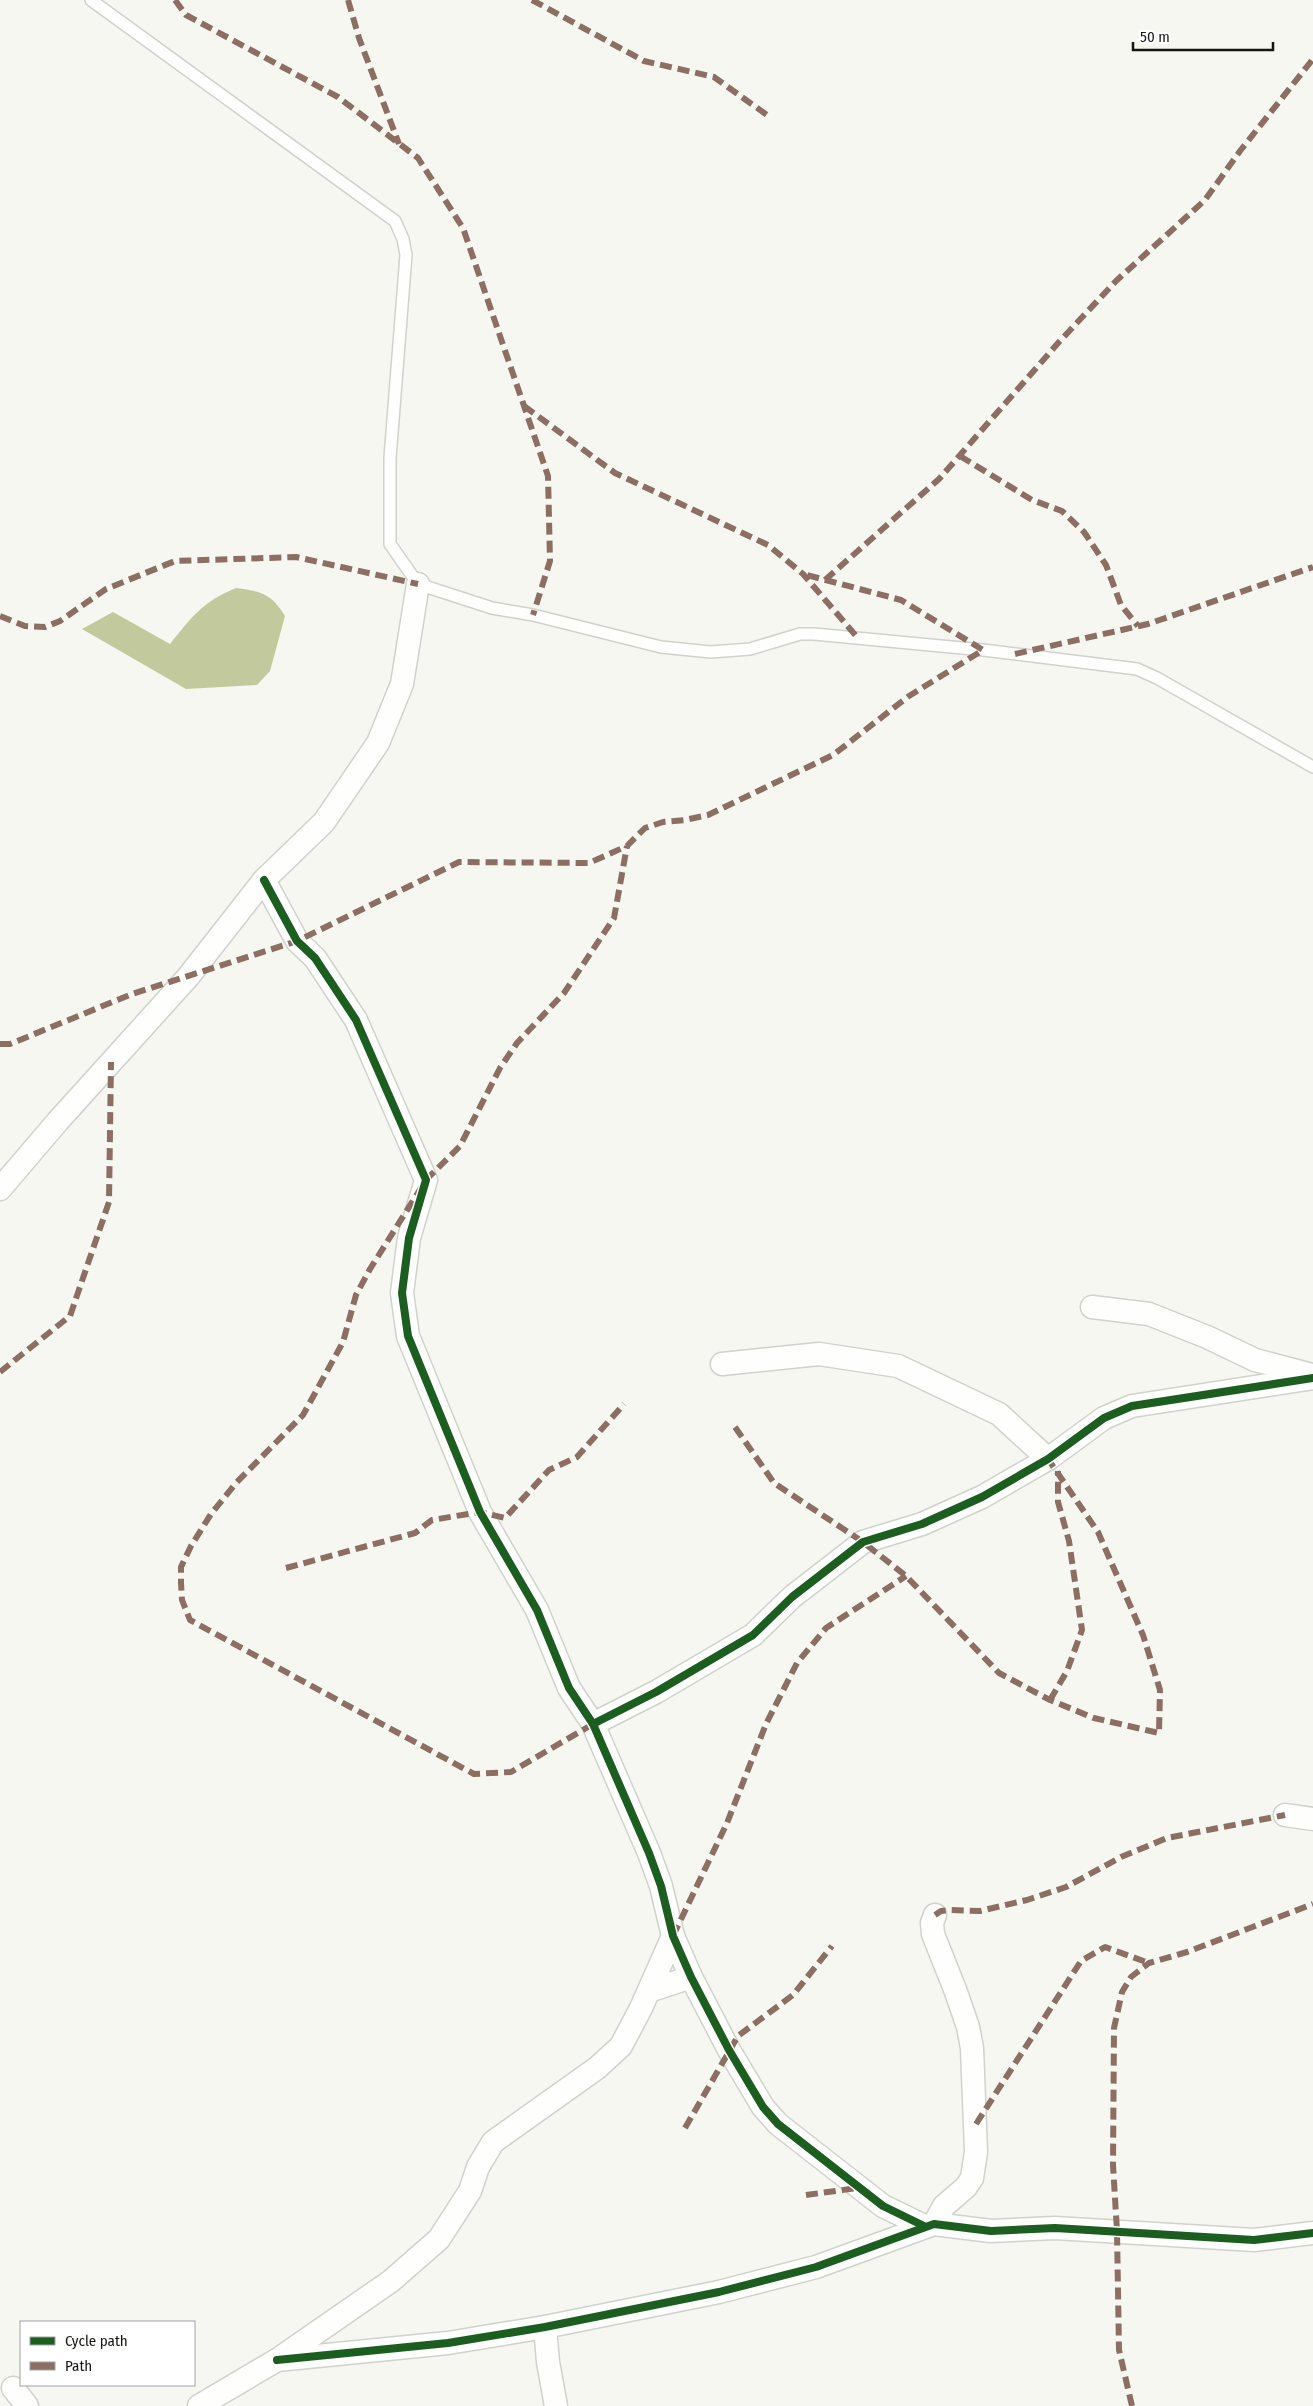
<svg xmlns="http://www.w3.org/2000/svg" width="1313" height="2406" font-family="'Fira Sans Condensed',sans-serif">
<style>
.water{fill:#c2ca9d}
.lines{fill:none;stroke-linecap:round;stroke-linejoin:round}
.service-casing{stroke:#d1d1cd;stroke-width:14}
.minor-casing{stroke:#d1d1cd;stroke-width:25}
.service{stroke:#fefefd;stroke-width:11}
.minor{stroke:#fefefd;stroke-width:22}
.quiet{stroke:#8d6e63;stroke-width:6;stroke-dasharray:12 6;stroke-linecap:butt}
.cycleway-casing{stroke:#fff;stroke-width:11}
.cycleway{stroke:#1b5e20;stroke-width:8}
</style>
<rect width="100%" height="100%" fill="#f6f7f1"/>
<path class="water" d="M236 588C261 591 272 594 285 616L270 671 257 685 186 689 82 629 113 612 170 644C192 617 202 602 236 588Z"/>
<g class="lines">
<defs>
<path id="service" d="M91 0 395 221 403 239 406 255 390 458V544L418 584 492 608 533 615 661 647 711 652 750 649 800 634H814L983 650 1137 669 1157 678 1313 767"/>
<g id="minor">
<path d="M264 880 297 941 315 958 356 1020 426 1180 409 1238 402 1293 408 1336 480 1512 537 1610 569 1688 593 1724 649 1853 661 1886 673 1936 691 1977 729 2050 763 2107 778 2124 883 2206 924 2226"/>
<path d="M0 1189 58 1121 188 977 264 880 324 822 378 743 402 684 418 584"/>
<path d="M1092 1307 1149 1314 1207 1337 1255 1360 1312 1375"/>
<path d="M722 1364 819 1354 898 1366 999 1414 1048 1459"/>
<path d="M593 1724 656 1692 753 1635 792 1597 863 1542 922 1524 982 1497 1048 1459 1104 1418 1132 1406 1313 1378"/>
<path d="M1285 1815 1313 1819"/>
<path d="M649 1991 691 1977"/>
<path d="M934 2224 944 2206 966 2187 972 2178 976 2152 972 2048 968 2027 956 1992 933 1934 932 1923 935 1915"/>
<path d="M545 2327 548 2362 556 2406"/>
<path d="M277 2360 448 2343 545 2327 719 2292 816 2267 934 2224 991 2231 1055 2228 1254 2240 1313 2233"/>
<path d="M13 2388 27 2406"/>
<path d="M199 2406 277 2360 391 2281 439 2239 470 2191 478 2167 493 2142 597 2068 621 2046 641 2008 673 1936"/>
</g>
</defs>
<use href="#service" class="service-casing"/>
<use href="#minor" class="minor-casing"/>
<use href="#service" class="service"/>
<use href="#minor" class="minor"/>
<g class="quiet">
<path d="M175 0 186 15 338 97 418 158 463 228 548 476 550 561 533 615"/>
<path d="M348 0 359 38 399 144"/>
<path d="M532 0 644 61 714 77 767 115"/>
<path d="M524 406 615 473 768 545 803 574 857 637"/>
<path d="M960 456 1032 500 1062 511 1084 532 1106 565 1121 605 1138 626"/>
<path d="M825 580 939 479 1059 342 1116 281 1205 200 1240 151 1313 59"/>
<path d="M0 616 25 626 45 627 60 621 106 589 175 561 296 557 418 584"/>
<path d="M1015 654 1148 624 1313 567"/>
<path d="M0 1044H10L132 994 297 941 459 862 589 863 627 846 645 828 663 822 685 820 708 815 833 755 909 696 983 650 901 600 803 574"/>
<path d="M0 1372 70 1316 109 1202 111 1062"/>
<path d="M735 1427 774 1483 863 1542 906 1576 999 1673 1050 1700 1094 1718 1159 1733 1160 1690 1143 1635 1098 1532 1048 1459"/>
<path d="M286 1568 415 1533 432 1520 480 1512 505 1518 549 1470 577 1457 624 1404"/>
<path d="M1050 1700 1067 1671 1082 1630 1069 1541 1058 1502V1471"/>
<path d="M593 1724 511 1772 474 1774 190 1620 182 1600 181 1583V1567L191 1546 211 1514 236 1483 303 1415 343 1342 356 1295 370 1269 426 1180 460 1146 500 1068 517 1043 564 993 614 918 627 846"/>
<path d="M935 1915 941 1911 950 1910 980 1911 1027 1900 1066 1887 1121 1857 1167 1838 1285 1815"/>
<path d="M673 1936 727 1823 766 1724 797 1663 826 1628 906 1576"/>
<path d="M976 2124 1081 1961 1105 1947 1149 1963"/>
<path d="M685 2128 738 2036 793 1995 832 1946"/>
<path d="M806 2195 857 2188"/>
<path d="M1132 2406 1119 2350 1117 2231 1113 2165 1114 2028 1122 1992 1131 1977 1149 1963 1187 1952 1313 1904"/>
</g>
<defs>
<g id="cycleway">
<path d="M264 880 297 941 315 958 356 1020 426 1180 409 1238 402 1293 408 1336 480 1512 537 1610 569 1688 593 1724 649 1853 661 1886 673 1936 691 1977 729 2050 763 2107 778 2124 883 2206 924 2226"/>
<path d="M593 1724 656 1692 753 1635 792 1597 863 1542 922 1524 982 1497 1048 1459 1104 1418 1132 1406 1313 1378"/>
<path d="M277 2360 448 2343 545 2327 719 2292 816 2267 934 2224 991 2231 1055 2228 1254 2240 1313 2233"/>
</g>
</defs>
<use href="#cycleway" class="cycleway-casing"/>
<use href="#cycleway" class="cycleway"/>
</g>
<rect x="20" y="2321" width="175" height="65" fill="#ffffff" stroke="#a1a2a0"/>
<rect x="30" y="2337" width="25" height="8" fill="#1b5e20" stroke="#a1a2a0"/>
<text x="65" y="2346" font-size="15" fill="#151612">Cycle path</text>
<rect x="30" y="2362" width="25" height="8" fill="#8d6e63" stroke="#a1a2a0"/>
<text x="65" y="2371" font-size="15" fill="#151612">Path</text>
<path d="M1133 42v8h140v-8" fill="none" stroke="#151612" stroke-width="2.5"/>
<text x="1140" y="42" font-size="15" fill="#151612" stroke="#ffffff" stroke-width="4" paint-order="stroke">50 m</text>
</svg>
